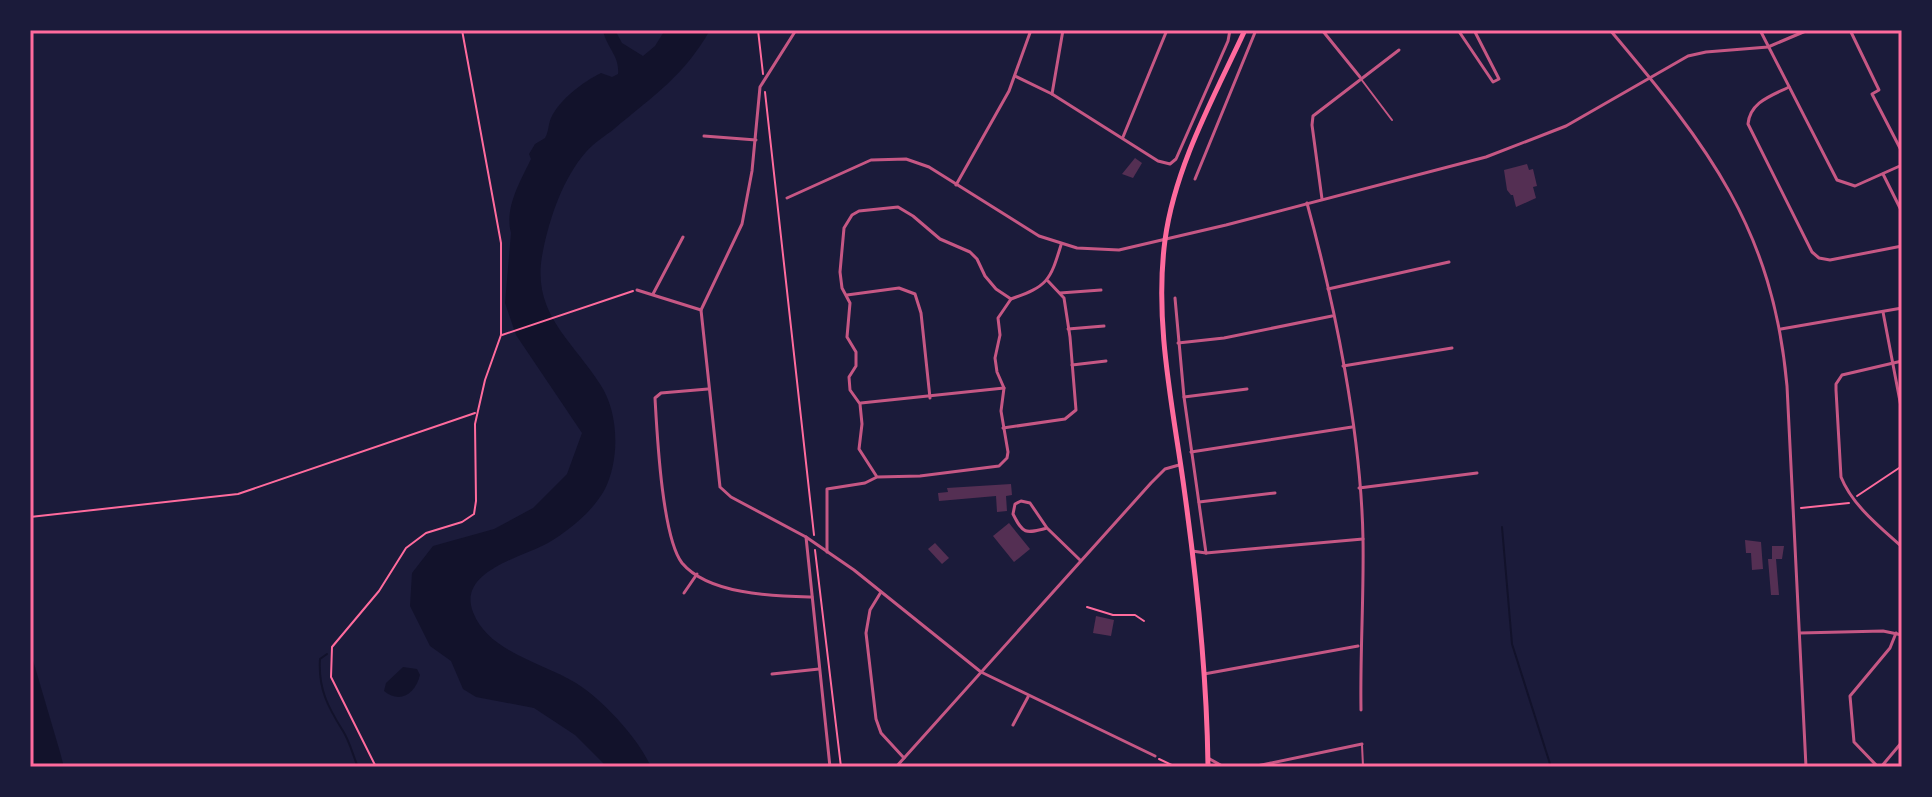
<svg xmlns="http://www.w3.org/2000/svg" width="1932" height="797" font-family="Figtree,sans-serif">
<style>
.water{fill:#12122b}
.lines{fill:none;stroke-linecap:round;stroke-linejoin:round}
.stream{stroke:#12122b;stroke-width:2}
.building{fill:#542f53}
.path{stroke:#ff6b9d;stroke-width:2}
.service{stroke:#c65784;stroke-width:2}
.minor{stroke:#c65784;stroke-width:3}
.secondary{stroke:#ff6b9d;stroke-width:5}
.neatline{fill:none;stroke:#ff6b9d;stroke-width:3}
</style>
<rect width="100%" height="100%" fill="#1b1b3a"/>
<g class="water">
<path d="M603 30H615L622 43 643 56 655 46 665 30H710C685 75 652 97 614 129 605 136 594 143 586 152 563 178 550 217 543 251 530 312 571 339 600 384 619 412 620 459 605 489 593 511 570 530 548 543 523 557 457 571 473 612 488 652 543 663 576 683 602 699 639 739 651 767H607L575 735 534 708 476 697 463 689 451 661 430 646 410 606 412 573 433 546 494 529 533 508 567 474 582 433 516 335 505 303 511 233C504 208 521 180 531 159L529 154 535 144 545 138C549 131 548 125 551 118 560 99 583 82 601 73L612 77 618 74C620 56 606 47 603 30Z"/>
<path d="M30 650 60 752 64 767H30Z"/>
<path d="M403 667 417 669 420 675C416 692 401 705 384 691L386 683Z"/>
</g>
<g class="lines">
<g class="stream">
<path d="M1502 527 1512 644 1551 767"/>
<path d="M327 654 320 659C318 689 328 707 343 731 350 742 353 756 358 767"/>
</g>
</g>
<g class="building">
<path d="M1135 158 1142 163 1133 178 1122 174Z"/>
<path d="M1527 164 1529 170 1533 169 1537 186 1533 187 1536 198 1516 207 1513 195H1511L1507 190 1504 170Z"/>
<path d="M1011 484 1012 495 1006 496 1007 511 997 512 996 496 939 501 938 493 948 492 947 488Z"/>
<path d="M1009 523 1030 549 1014 562 993 536Z"/>
<path d="M1745 540 1761 542 1763 569 1752 570 1751 553H1746Z"/>
<path d="M935 543 949 558 942 564 928 549Z"/>
<path d="M1772 546H1784L1782 559H1776L1779 595H1771L1768 559H1772Z"/>
<path d="M1096 616 1114 620 1111 636 1093 633Z"/>
</g>
<g class="lines">
<g class="path">
<path d="M758 30 763 74"/>
<path d="M765 92 814 535"/>
<path d="M502 335 633 291"/>
<path d="M1857 496 1902 466"/>
<path d="M1801 508 1849 503"/>
<path d="M30 517 238 494 475 413"/>
<path d="M815 550 841 767"/>
<path d="M1087 607 1113 615H1135L1144 621"/>
<path d="M1159 759 1176 767"/>
<path d="M376 767 331 677 332 647 379 591 406 548 426 533 462 522 474 514 476 501 475 424 485 380 501 335V243L462 30"/>
</g>
<g class="service">
<path d="M1361 79 1392 120"/>
<path d="M1362 745 1363 766 1389 765"/>
</g>
<g class="minor">
<path d="M796 30 760 87 752 171 742 224 701 310 720 487 731 497 806 537 854 570 981 672 1155 756"/>
<path d="M1322 30 1360 77"/>
<path d="M1458 30 1493 82 1499 79 1474 30"/>
<path d="M1610 30C1708 146 1773 229 1787 386L1806 767"/>
<path d="M1760 30 1837 180 1855 186 1902 165"/>
<path d="M1850 30 1879 90 1872 94 1902 152"/>
<path d="M1015 76 1052 94 1158 161 1170 164 1176 159 1228 41 1230 30"/>
<path d="M1789 87C1771 96 1750 102 1748 124L1812 252 1819 258 1830 260 1902 246"/>
<path d="M1052 94 1063 30"/>
<path d="M704 136 756 140"/>
<path d="M1123 137 1167 30"/>
<path d="M1883 174 1902 212"/>
<path d="M1195 179 1256 30"/>
<path d="M956 185 1009 91 1031 30"/>
<path d="M787 198 871 160 906 159 929 167 1039 236 1077 248 1119 250 1226 225 1486 157 1566 126 1688 56 1706 52 1768 47 1808 30"/>
<path d="M1322 199 1312 125 1313 116 1399 50"/>
<path d="M1307 203C1335 306 1361 432 1363 539 1364 596 1360 653 1361 710"/>
<path d="M1328 289 1449 262"/>
<path d="M637 290 701 310"/>
<path d="M1060 293 1101 290"/>
<path d="M653 294 683 237"/>
<path d="M847 295 899 288 915 294 921 313 930 398"/>
<path d="M1175 298 1184 397 1206 553"/>
<path d="M1011 299C1048 286 1050 281 1061 245"/>
<path d="M1883 312 1902 412"/>
<path d="M1068 329 1104 326"/>
<path d="M1781 329 1902 308"/>
<path d="M1178 343 1224 338 1332 316"/>
<path d="M1902 361 1842 375 1836 384V390L1841 477C1852 505 1880 527 1902 547"/>
<path d="M1072 365 1106 361"/>
<path d="M1343 366 1452 348"/>
<path d="M708 389 661 393 655 398C657 433 662 537 682 563 709 595 774 596 812 597"/>
<path d="M1184 397 1247 389"/>
<path d="M861 403 1004 388"/>
<path d="M1003 428 1065 419 1076 410 1070 337 1064 298 1048 281"/>
<path d="M1191 452 1352 427"/>
<path d="M1359 488 1477 473"/>
<path d="M1199 502 1275 493"/>
<path d="M1047 528C1025 534 1023 534 1013 514L1015 504 1021 501 1030 503 1047 528 1080 560"/>
<path d="M806 537 830 767"/>
<path d="M1192 551 1206 553 1363 539"/>
<path d="M827 552V489L865 483 877 477 859 449 862 424 860 404 850 390 849 377 856 366V352L847 337 850 303 842 288 840 272 844 228 852 215 859 211 898 207 913 216 940 239 970 252 977 259 985 276 996 289 1011 299 998 318 1000 335 995 358 997 372 1004 388 1001 411 1008 452 1007 458 999 466 920 476 877 477"/>
<path d="M881 592 870 610 866 633 876 719 881 733 904 758"/>
<path d="M684 593 697 574"/>
<path d="M1800 633 1883 631 1902 635"/>
<path d="M772 674 819 669"/>
<path d="M1204 674 1358 646"/>
<path d="M1013 725 1028 697"/>
<path d="M1208 758 1224 767"/>
<path d="M896 767 1151 483 1165 469 1179 465"/>
<path d="M1252 767 1362 744"/>
<path d="M1878 767 1854 742 1850 696 1890 648 1896 633"/>
<path d="M1881 767 1902 742"/>
</g>
<path class="secondary" d="M1208 767C1207 674 1197 581 1184 488 1173 407 1154 323 1165 240 1175 166 1214 97 1245 30"/>
</g>
<rect width="1932" height="797" fill="none" stroke="#1b1b3a" stroke-width="64"/>
<rect x="32" y="32" width="1868" height="733" class="neatline"/>
</svg>
